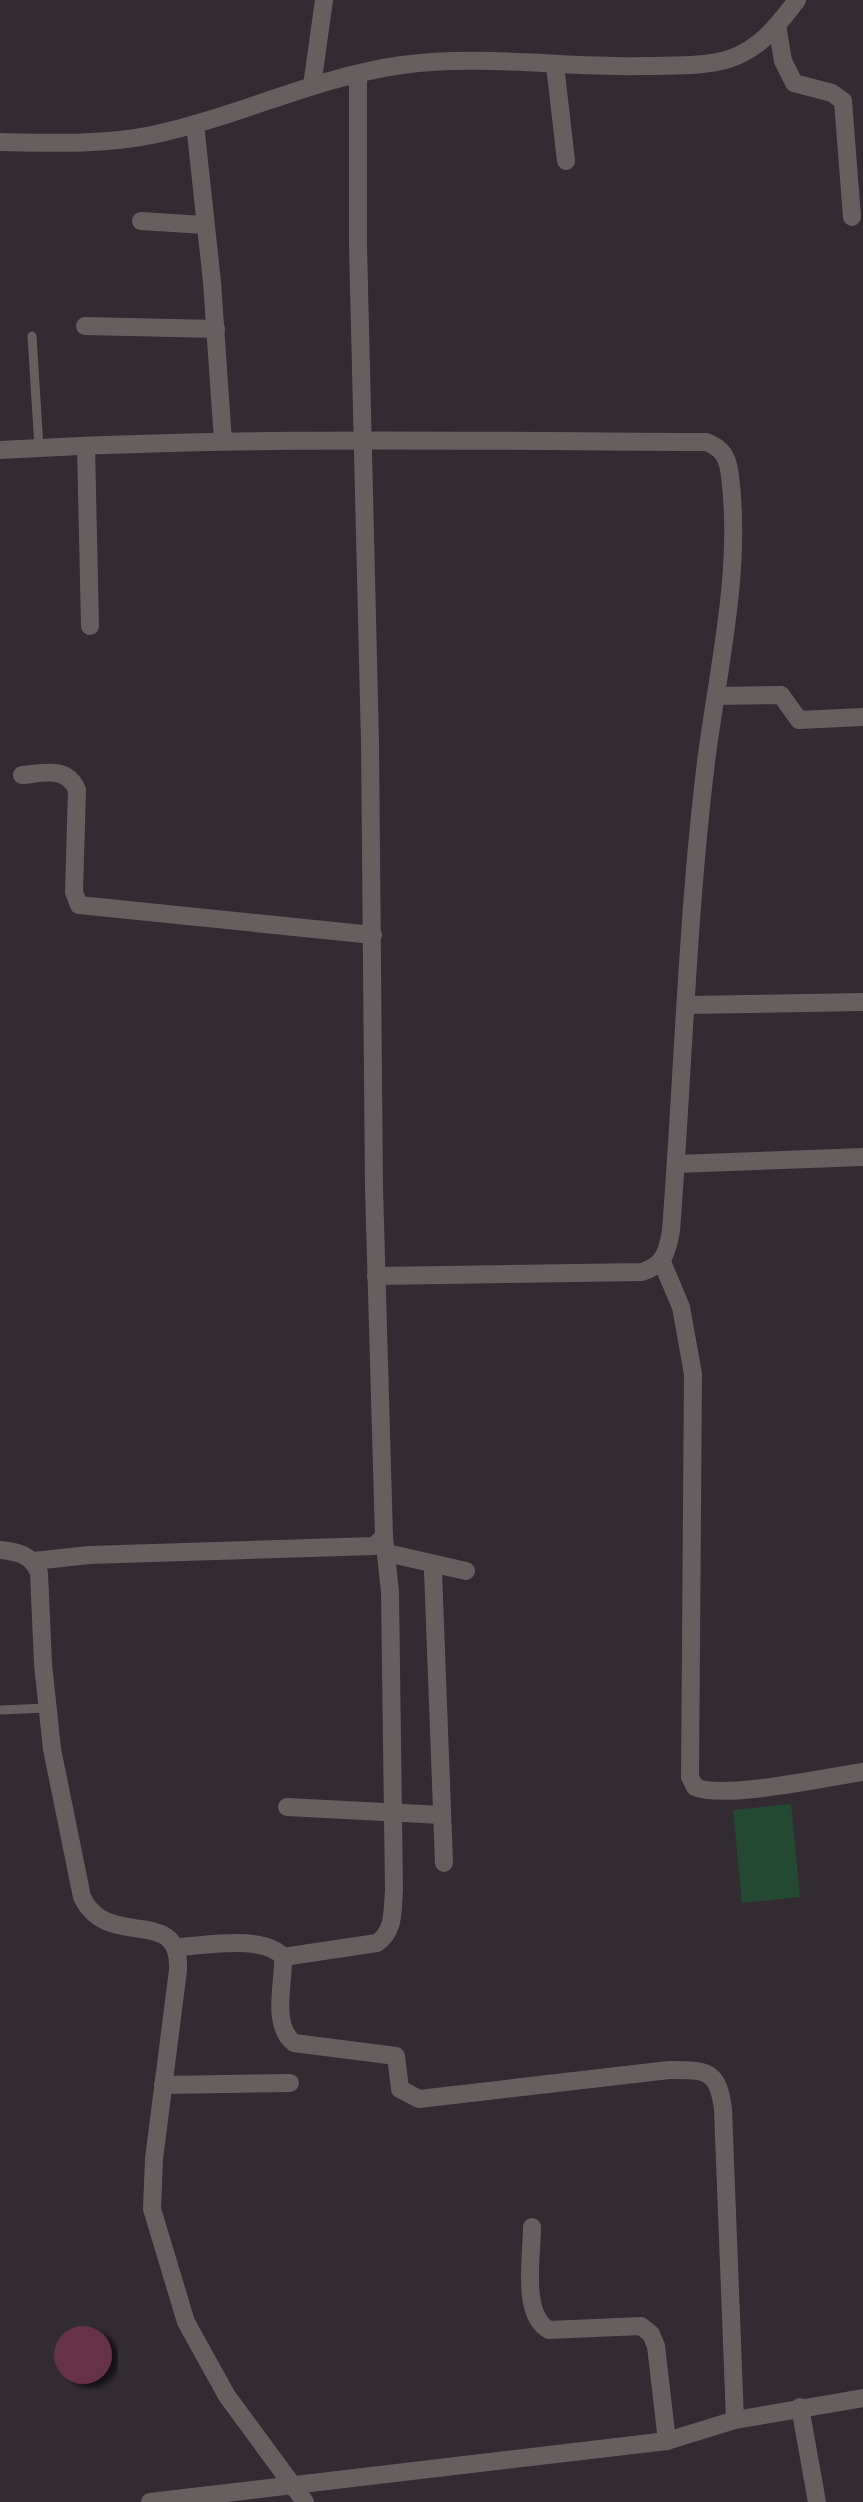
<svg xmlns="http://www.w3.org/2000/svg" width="863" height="2502" font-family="'Varela Round',sans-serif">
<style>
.park{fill:#244932}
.building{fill:#653146;filter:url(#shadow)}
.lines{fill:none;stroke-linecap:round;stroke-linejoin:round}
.lane{stroke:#655f60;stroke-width:9}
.street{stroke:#655f60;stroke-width:18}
</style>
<defs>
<filter id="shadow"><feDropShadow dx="7" dy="4" stdDeviation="2.5" flood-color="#0009"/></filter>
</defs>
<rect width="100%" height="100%" fill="#322b32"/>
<path class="park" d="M791 1804 800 1897 742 1903 733 1810Z"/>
<circle class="building" cx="83" cy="2355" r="29"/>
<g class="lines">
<g class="lane">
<path d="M32 336 39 448"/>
<path d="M0 1710 47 1708"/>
</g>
<g class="street">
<path d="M777 25 783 61 794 83 832 93 843 101 852 217"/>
<path d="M555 65 566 161"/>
<path d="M312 86 324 0"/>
<path d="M195 124 212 282 223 441"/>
<path d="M0 142C50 143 103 145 152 135 237 117 316 77 402 65 482 54 565 68 646 66 673 65 703 67 729 59 760 49 778 25 797 0"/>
<path d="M141 221 204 225"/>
<path d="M85 326 216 329"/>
<path d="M86 446 90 626"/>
<path d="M0 450C235 436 470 441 706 442 723 448 728 458 730 476 742 571 718 668 706 762 687 918 683 1075 671 1231 667 1253 664 1265 642 1272L376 1276"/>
<path d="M716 696 781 695 799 720 863 717"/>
<path d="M22 775C44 773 67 766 77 790L74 892 79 905 373 935"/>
<path d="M687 1005 863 1002"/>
<path d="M676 1164 863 1157"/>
<path d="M662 1262 681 1307 693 1374 690 1777 695 1787C725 1800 826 1777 863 1772"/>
<path d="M0 1550C19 1552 32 1555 39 1573L43 1664 52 1749 82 1897C108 1952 181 1903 178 1970L154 2159 152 2209 186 2322 227 2396 305 2502"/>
<path d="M387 1553 466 1571"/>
<path d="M34 1561 89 1555 374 1546 384 1537 374 1188 370 742 358 245V75"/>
<path d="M433 1571 444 1863"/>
<path d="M287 1807 442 1815"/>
<path d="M177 1947C205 1946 264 1934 283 1957 284 1983 271 2025 294 2043L396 2056 400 2089 419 2099 669 2070C706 2070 718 2069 723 2109L735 2420"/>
<path d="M283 1957 377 1943C395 1930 392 1911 394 1891L390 1592 384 1537"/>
<path d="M163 2085 290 2083"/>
<path d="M532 2227C532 2256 521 2315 549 2330L641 2326 651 2334 656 2346 667 2441"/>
<path d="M800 2407 817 2502"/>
<path d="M150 2502 667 2441 735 2420 863 2398"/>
</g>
</g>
</svg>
